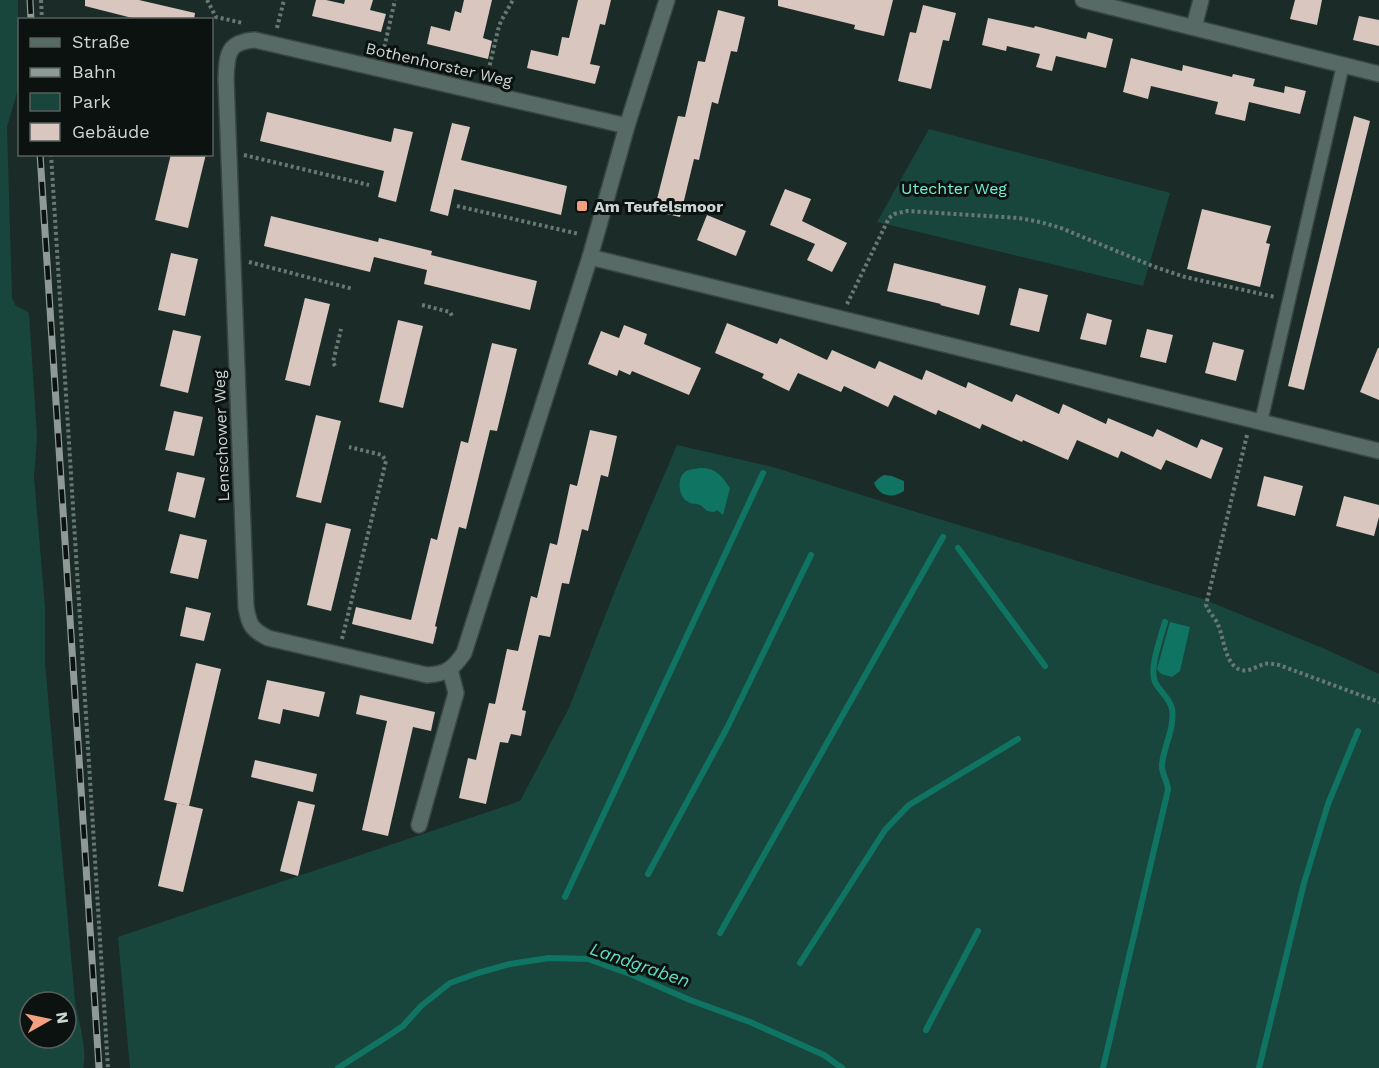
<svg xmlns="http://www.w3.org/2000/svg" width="1379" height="1068" font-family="'Work Sans',sans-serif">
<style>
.green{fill:#18463d;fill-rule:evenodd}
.water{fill:#107463}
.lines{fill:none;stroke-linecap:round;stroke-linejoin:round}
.stream{stroke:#107463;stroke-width:6}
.building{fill:#d8c6bf}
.lane-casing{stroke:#394643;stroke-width:15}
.street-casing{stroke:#394643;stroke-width:18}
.path{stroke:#6a7874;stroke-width:4;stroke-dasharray:3 3;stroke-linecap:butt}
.lane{stroke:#586a65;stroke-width:12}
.street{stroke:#586a65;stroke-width:15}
.rail-casing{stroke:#8e9a96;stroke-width:7}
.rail{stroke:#0b1210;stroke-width:4.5;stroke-dasharray:14;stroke-linecap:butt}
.poi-dot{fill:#f2a080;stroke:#0b1210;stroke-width:2}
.labels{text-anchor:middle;stroke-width:6;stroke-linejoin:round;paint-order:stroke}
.street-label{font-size:16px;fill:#ccd6d3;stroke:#0b1210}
.park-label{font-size:16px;fill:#73f0d5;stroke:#0b1210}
.poi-label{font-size:16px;font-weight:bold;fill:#ccd6d3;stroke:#0b1210;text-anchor:start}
.water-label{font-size:18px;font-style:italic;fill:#60dec4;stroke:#0b1210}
</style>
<rect width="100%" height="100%" fill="#1b2b27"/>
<g class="green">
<path d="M0 0H18V89L7 127 12 297 15 305 29 313 37 437 34 477 45 607V663L75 1001C78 1020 88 1050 83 1068H0ZM30 1002H66V1038H30Z"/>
<path d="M929 129 1170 193 1143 286 877 222Z"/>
<path d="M677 445 773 467 903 508 1203 599 1325 649 1379 674V1068H130L118 937 520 801 569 708 620 578Z"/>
</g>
<g class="water">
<path d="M700 468C716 468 721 475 730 488L723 515 717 510 714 512 707 511C697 500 696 507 687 501 678 496 677 477 685 472 689 469 695 469 700 468Z"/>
<path d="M884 475 892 476 904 481V491C892 499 879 496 874 483L879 478Z"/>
<path d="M1170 622 1190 627 1180 671 1172 677 1161 674 1157 669Z"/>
</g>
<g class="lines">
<g class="stream">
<path d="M958 548 1045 666"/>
<path d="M648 874 727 728 811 555"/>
<path d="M565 897 763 473"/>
<path d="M720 933 943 537"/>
<path d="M800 963 885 830 909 805 1018 739"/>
<path d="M926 1030 978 931"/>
<path d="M338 1068 385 1038 403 1026 421 1006 450 983 478 973 510 964 549 958 588 959 630 974 690 1000 750 1022 824 1055 842 1068"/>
<path d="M1103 1068 1168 790C1168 781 1161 774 1162 764 1164 746 1175 727 1172 709 1170 698 1160 692 1155 682 1149 668 1161 637 1165 622"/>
<path d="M1259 1068 1304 883 1328 804 1358 731"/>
</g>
</g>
<g class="building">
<path d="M85 0H139L195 13 194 20H140L85 6Z"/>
<path d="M316 0H326L344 4 345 0H373L370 10 386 14 381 32 312 16Z"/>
<path d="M464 0H492L483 38 492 41 488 59 427 44 431 26 450 31 455 11 461 13Z"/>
<path d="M578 0H611L605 25 600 24 590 64 600 66 595 84 527 68 531 50 558 56 562 37 569 38Z"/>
<path d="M778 0H893L884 36 854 29 855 25 778 6Z"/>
<path d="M1295 0H1322L1317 25 1290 19Z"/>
<path d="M923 5 956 13 949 41 943 40 931 89 898 81 910 32 916 33Z"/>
<path d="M718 10 745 17 737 52 731 51 718 104 712 102 699 160 694 159 680 217 654 211 678 116 685 117 698 61 705 62Z"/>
<path d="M1359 16 1379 20V46L1353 40Z"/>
<path d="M988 18 1034 28 1035 26 1086 39 1088 32 1113 39 1106 68 1056 56 1052 71 1036 67 1040 54 1007 46 1006 51 982 45Z"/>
<path d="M1131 58 1182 71 1183 65 1232 77 1233 74 1255 79 1253 86 1284 93 1285 86 1306 91 1300 114 1249 102 1245 121 1215 114 1218 102 1151 86 1148 99 1123 92Z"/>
<path d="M267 112 391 142 394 128 413 132 396 202 378 197 384 171 260 141Z"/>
<path d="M1354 116 1370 121 1304 390 1288 386Z"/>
<path d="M452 123 470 127 461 160 567 186 561 215 454 189 448 216 430 211Z"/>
<path d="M171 154H206L188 228 155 220Z"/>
<path d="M785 189 811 199 802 221 847 243 832 272 807 260 815 244 770 225Z"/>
<path d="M1202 209 1271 226 1266 243 1270 244 1260 287 1187 269Z"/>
<path d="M707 215 746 231 736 256 697 240Z"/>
<path d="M271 216 378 242 379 238 432 251 431 255 537 281 530 310 424 284 427 270 374 257 370 272 264 246Z"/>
<path d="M171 253 198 259 185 316 158 310Z"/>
<path d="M894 263 986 286 979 315 940 305 941 304 887 291Z"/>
<path d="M1019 288 1048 295 1039 332 1010 325Z"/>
<path d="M305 298 330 304 310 386 285 380Z"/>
<path d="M1087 313 1112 320 1106 345 1080 339Z"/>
<path d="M398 320 423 326 403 408 379 402Z"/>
<path d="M727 323 777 344 780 338 827 360 832 350 875 369 879 361 922 380 926 370 966 388 968 382 1012 402 1016 394 1059 414 1063 404 1106 424 1108 418 1153 437 1157 429 1197 448 1201 439 1223 448 1211 479 1166 460 1161 470 1121 451 1118 458 1077 440 1068 460 1023 440 1022 442 982 424 980 429 938 410 936 415 894 395 888 407 844 386 841 392 798 373 789 391 762 378 764 374 715 353Z"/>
<path d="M624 325 647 334 644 344 701 368 689 395 632 371 630 375 619 370 617 376 588 364 601 331 619 338Z"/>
<path d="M1147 329 1173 335 1166 363 1140 357Z"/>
<path d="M173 330 201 336 188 393 160 386Z"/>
<path d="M1213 342 1244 350 1236 381 1205 373Z"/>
<path d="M492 343 517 349 497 431 490 430 466 529 459 527 435 626 437 627 433 644 352 624 356 607 411 620 431 538 437 540 461 441 468 443Z"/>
<path d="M1378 348H1379V400L1360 392Z"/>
<path d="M174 411 203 417 194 456 165 450Z"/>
<path d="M316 415 341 421 321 503 296 497Z"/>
<path d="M590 430 617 436 608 477 601 475 588 531 582 529 569 584 562 583 550 637 539 635 522 710 526 711 521 736 511 734 508 743 500 742 486 804 459 798 468 758 476 760 489 703 495 704 507 649 518 651 531 596 537 598 550 543 557 545 570 484 577 486Z"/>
<path d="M177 472 205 478 195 518 168 511Z"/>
<path d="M1264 476 1303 486 1295 516 1257 506Z"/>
<path d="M1344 496 1379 505V517L1374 536 1336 526Z"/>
<path d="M326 523 351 529 331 611 307 605Z"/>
<path d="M180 534 207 540 198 579 170 573Z"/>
<path d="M186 607 211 613 204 641 180 636Z"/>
<path d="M196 663 221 669 189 806 164 800Z"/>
<path d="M267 680 325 692 319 717 283 709 280 724 258 719Z"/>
<path d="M360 695 435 712 431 731 413 727 388 836 362 830 387 721 356 714Z"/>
<path d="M255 760 317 774 313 792 251 777Z"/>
<path d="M298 801 315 805 298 876 280 871Z"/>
<path d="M177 803 203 809 183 892 158 886Z"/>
</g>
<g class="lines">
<defs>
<path id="lane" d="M1261 422 1343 65"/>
<g id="street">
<path d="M1083 0 1379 74"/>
<path d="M1194 27 1201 0"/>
<path d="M627 126 255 40C227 42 227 54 226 79L246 607C249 625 252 630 268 638L427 675C446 674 453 669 464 653L590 257 627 126 667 0"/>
<path d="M590 257 1379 451"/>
<path d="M419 825 456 693 450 669"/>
</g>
</defs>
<use href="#lane" class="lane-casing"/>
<use href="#street" class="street-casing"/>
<g class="path">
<path d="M41 0 42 20"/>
<path d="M207 0 216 17 243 23"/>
<path d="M277 28 284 0"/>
<path d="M383 53 395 0"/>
<path d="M487 77 498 30 501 21 513 0"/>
<path d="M51 154 108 1068"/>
<path d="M244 155 369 185"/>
<path d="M457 206 579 234"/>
<path d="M249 262 353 289"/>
<path d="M847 304 889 218 894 214 907 211 1019 218 1040 222 1061 228 1155 267 1185 277 1275 297"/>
<path d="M422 305 450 312 452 316"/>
<path d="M335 366 333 362 341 329"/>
<path d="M1247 435 1206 605C1209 613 1215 617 1218 625 1224 637 1225 666 1241 670 1250 672 1257 666 1264 664 1269 663 1274 664 1279 665L1379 702"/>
<path d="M342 639 386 461 382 455 349 447"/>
</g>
<use href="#lane" class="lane"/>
<use href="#street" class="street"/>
<defs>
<g id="rail">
<path d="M30 0 31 20"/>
<path d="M40 154 99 1068"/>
</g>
</defs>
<use href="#rail" class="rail-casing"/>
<use href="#rail" class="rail"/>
</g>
<rect class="poi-dot" x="576" y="200" width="12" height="12" rx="3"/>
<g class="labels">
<g class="street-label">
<text transform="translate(439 64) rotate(13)" y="6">Bothenhorster Weg</text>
<text transform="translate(221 436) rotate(-92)" y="6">Lenschower Weg</text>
</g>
<g class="park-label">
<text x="954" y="194">Utechter Weg</text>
</g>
<g class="poi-label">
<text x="594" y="212">Am Teufelsmoor</text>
</g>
<g class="water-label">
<text transform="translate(640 965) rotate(19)" y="6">Landgraben</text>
</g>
</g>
<rect x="18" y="18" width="195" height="138" fill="#0b1210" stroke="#58605e" stroke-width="1.5"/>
<rect x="30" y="38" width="30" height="9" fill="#586a65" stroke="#58605e" stroke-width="1.5"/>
<text x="72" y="48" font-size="18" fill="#ccd6d3">Straße</text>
<rect x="30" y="68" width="30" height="9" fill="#8e9a96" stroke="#58605e" stroke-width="1.5"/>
<text x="72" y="78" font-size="18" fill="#ccd6d3">Bahn</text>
<rect x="30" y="93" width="30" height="18" fill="#18463d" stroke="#58605e" stroke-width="1.5"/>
<text x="72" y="108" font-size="18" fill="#ccd6d3">Park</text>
<rect x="30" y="123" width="30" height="18" fill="#d8c6bf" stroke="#58605e" stroke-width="1.5"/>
<text x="72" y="138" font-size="18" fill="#ccd6d3">Gebäude</text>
<g transform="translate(48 1020) rotate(81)"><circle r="28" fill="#0b1210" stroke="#58605e" stroke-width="1.5"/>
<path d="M0-4.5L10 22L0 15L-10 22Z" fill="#f2a080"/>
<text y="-9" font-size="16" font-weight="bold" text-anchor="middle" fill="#ccd6d3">N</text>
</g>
</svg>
